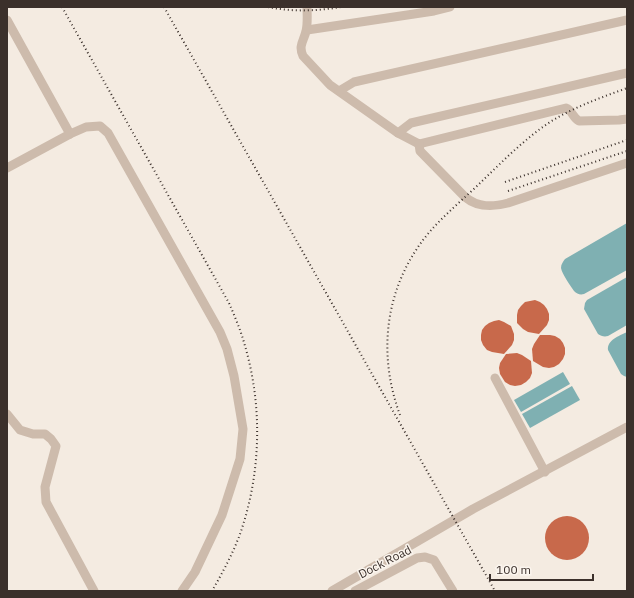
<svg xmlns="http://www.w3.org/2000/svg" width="634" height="598" font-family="'IBM Plex Sans',sans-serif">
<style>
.water{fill:#7fb0b2}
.building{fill:#c8694b}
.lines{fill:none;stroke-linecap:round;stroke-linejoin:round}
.minor{stroke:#cdbbac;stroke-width:9}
.rail{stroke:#3b302b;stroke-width:2;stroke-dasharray:1 3;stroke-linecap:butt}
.labels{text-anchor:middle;stroke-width:3;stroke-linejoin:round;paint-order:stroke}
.street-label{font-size:12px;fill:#3b302b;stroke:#fbf5ee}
</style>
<rect width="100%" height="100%" fill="#f4ebe1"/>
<g class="water">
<path d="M627 223V270L584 294C580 295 577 294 574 291 570 285 562 274 561 268 561 264 563 262 565 259Z"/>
<path d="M627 277V325L608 336C604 337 601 336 598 334L584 309 585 303 587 300Z"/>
<path d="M627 332V377L624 376 621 374 608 350C607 340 619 336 627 332Z"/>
<path d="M563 372 570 384 521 412 514 400Z"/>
<path d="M572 386 580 400 530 428 522 414Z"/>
</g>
<g class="building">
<path d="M535 300 540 302 544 305 547 309 549 314V320L547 325 539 334 528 332 523 329 517 323V315L518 310 521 306 525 302Z"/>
<path d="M499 320 504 322 511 326 514 334V340L512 345 504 354 492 352 487 350 483 345 481 340V335L482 330 485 326 489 323 494 321Z"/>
<path d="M540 335H550L555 336 560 339 563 343 565 348V354L563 359 559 364 554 367 549 368 543 367 533 361 532 349 534 344Z"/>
<path d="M517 353 522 355 531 361 532 373 530 378 526 382 521 385 515 386 510 385 505 382 500 374 499 368 500 363 506 354Z"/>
<circle cx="567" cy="538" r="22"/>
</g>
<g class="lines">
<g class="minor">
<path d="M307 7C307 14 308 23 306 31 304 41 298 45 303 56L330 85 398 133 419 144 566 108C572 110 573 118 579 121L619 120 627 119"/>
<path d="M7 20 70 134"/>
<path d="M307 30 434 11 450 7"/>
<path d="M339 91 354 82 627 20"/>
<path d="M398 133 411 123 627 73"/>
<path d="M419 144 420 151 465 197C478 208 493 207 508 203L627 163"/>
<path d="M7 168 70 134 86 127 100 126 108 133 220 332 227 349 234 376 243 429 240 459 222 515 195 572 182 591"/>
<path d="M495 378 545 472"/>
<path d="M7 414 20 430 33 434H45L51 439 56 446 45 487 46 502 94 591"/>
<path d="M332 591 473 509 627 427"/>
<path d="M355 591 417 558 425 557 434 560 453 591"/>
</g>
<g class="rail">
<path d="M62 7 229 303C235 317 241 331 245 346 262 404 261 468 243 525 236 548 224 570 212 591"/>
<path d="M164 7 495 591"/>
<path d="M268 7C292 12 317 11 341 7"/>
<path d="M505 182 627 140"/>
<path d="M508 191 627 151"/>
<path d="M400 415C377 353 385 287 427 235 442 217 460 202 477 186 500 164 523 140 550 122 574 107 600 98 627 88"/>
</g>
</g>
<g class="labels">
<g class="street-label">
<text transform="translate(385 562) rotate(-27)" y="4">Dock Road</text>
</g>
</g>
<rect width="634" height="598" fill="none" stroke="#3b302b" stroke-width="16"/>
<path d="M490 574v6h103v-6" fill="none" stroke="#3b302b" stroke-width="2"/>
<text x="496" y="574" font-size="12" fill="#3b302b" stroke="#fbf5ee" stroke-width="3" paint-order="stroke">100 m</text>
</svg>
